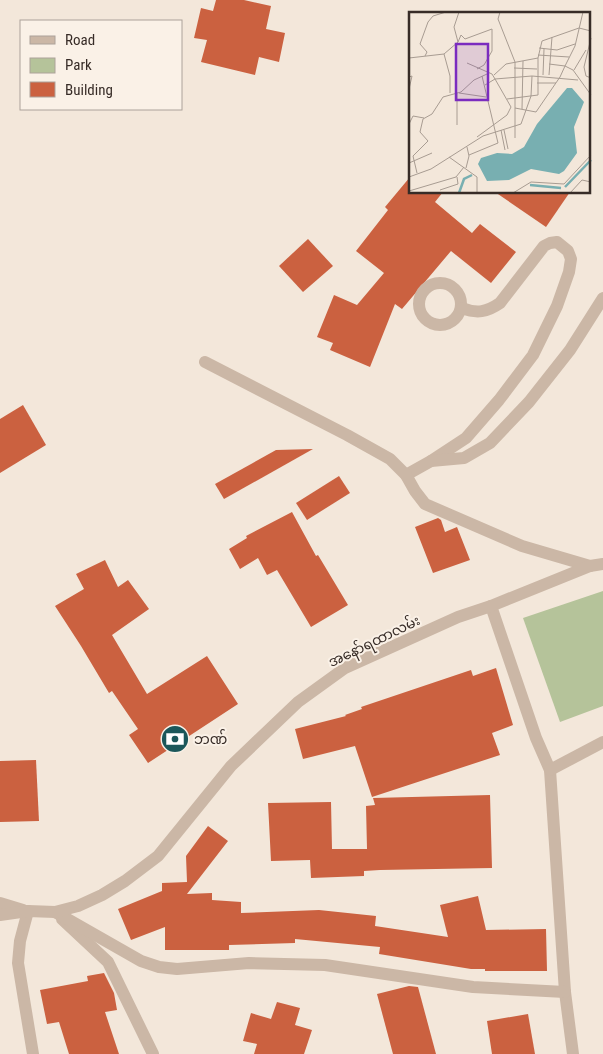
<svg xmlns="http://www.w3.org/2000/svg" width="603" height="1054" font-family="'Roboto Condensed','Noto Sans Myanmar',sans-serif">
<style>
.green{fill:#b5c39a}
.building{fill:#cb6140}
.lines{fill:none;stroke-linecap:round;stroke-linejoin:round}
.service{stroke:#cbb7a6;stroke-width:12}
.minor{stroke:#cbb7a6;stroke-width:12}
.tertiary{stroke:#cbb7a6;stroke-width:12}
.labels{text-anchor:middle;stroke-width:4;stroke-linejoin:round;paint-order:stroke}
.street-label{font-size:14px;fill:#372c27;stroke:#faf1e7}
.poi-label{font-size:14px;fill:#372c27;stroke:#faf1e7;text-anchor:start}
.inset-river{fill:none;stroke:#78afb1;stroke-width:2.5}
.inset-road{fill:none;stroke:#a89c92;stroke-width:1}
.view{fill:#7b2cbf;fill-opacity:0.15;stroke:#7b2cbf;stroke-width:2.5}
.inset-edge{fill:none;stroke:#372c27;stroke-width:2.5}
</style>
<rect width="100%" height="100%" fill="#f3e7da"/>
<path class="green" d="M603 591V706L560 722 523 618Z"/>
<g class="building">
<path d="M216 0H244L271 6 266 29 285 33 279 62 259 57 255 75 201 62 207 40 194 38 201 8 213 11Z"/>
<path d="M410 177V192H443L435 202 472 233 480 224 516 252 491 283 451 251 402 309 395 304 370 367 330 350 333 343 317 337 334 295 357 305 384 273 356 251 388 210 385 207Z"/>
<path d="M495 192H570L546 227Z"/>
<path d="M308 239 333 266 303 292 279 266Z"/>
<path d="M23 405 46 445 0 473V419Z"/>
<path d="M313 449 224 499 215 484 276 450Z"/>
<path d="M339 476 350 493 307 520 296 503Z"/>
<path d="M292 512 316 556 318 555 348 605 311 627 277 570 267 575 258 558 240 569 229 549 247 538 246 536Z"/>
<path d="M438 518 441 520 445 532 457 527 470 560 433 573 415 527Z"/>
<path d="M105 560 118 587 128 580 149 609 112 635 147 694 207 656 238 704 148 763 129 735 138 729 112 691 109 693 81 646 55 606 84 589 76 574Z"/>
<path d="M496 668 513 725 492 733 500 755 372 797 355 746 303 759 295 729 346 716 345 715 362 709 361 707 471 670 473 676Z"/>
<path d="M36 760 39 821 0 822V761Z"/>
<path d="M490 795 492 868 380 870 364 871V876L311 878 310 860 271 861 268 803 331 802 332 849H367L366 806 375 805 373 798Z"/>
<path d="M208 826 228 841 187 894 212 893V900L241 902V913L319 910 376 916 375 926 448 937 440 905 478 896 486 930 546 929 547 971H485V969H471L379 954 380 947 295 939V943L229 945V950H165V927L131 940 118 909 162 891V883L187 882 186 856Z"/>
<path d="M104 973 114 993 117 1010 105 1012 119 1054H69L59 1022 47 1024 40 990 88 981 87 976Z"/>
<path d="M409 986 418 987 436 1054H393L377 994Z"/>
<path d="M277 1002 300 1008 295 1025 312 1030 304 1054H254L257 1044 243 1041 251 1013 271 1019Z"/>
<path d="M528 1014 535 1054H492L487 1021Z"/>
</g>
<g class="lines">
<g class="service">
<circle cx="440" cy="304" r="21"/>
<path d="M431 461 466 438 499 400 533 355 557 306 569 272 571 259 568 251 557 242 550 243 544 246 500 303C487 312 477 314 462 308"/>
<path d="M62 919 108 962 153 1054"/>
</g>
<g class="minor">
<path d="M406 475 431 461 464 458 490 443 529 402 570 350 603 298"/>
<path d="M491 606 536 738 550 770 565 992 573 1054"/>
<path d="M550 770 603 742"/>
<path d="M28 911 20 941 18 963 33 1054"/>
<path d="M55 912 141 961 159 967 177 969 249 963 325 965 473 987 565 992"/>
</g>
<g class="tertiary">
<path d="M205 362 347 435 390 459 406 475 415 491 425 504 522 546 590 566"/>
<path d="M0 903 23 910"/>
<path d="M0 915 28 911 55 912 78 906 102 895 125 881 158 856 231 766 298 702 345 668 458 617 491 606 590 566 603 564"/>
</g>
</g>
<defs>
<symbol id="bank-disc" viewBox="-11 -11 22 22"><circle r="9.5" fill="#1b575a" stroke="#faf1e7"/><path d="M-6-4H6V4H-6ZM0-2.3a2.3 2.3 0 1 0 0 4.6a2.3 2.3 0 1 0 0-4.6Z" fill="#fff"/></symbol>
</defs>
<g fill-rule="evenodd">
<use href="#bank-disc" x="159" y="723" width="32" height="32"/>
</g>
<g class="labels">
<g class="street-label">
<text transform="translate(374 641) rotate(-26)" y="5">အ‌နော်‌ရထာလမ်း</text>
</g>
<g class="poi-label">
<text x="194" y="744">ဘဏ်</text>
</g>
</g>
<g transform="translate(409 12)">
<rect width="181" height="181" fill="#f3e7da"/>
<path d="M158 76H163L175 90 165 115 168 141 155 159 150 162 122 157 100 168 78 169 69 152 72 146 88 141 103 142 115 135 128 112Z" fill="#78afb1"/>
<path class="inset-river" d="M121 173 152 176M156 175 182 148M50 181 55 167 63 163"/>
<path class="inset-road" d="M91 0 89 7 106 50V126M182 26 175 55 177 64 182 66M49 30 52 23 56 27 83 17V39L75 53 68 57M130 36 148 38 166 32M35 42 41 64V81M129 43 160 45M16 44 18 40 11 32 19 10 24 4 37 0M0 46 35 42 49 30 45 15 50 0M58 51 83 62 86 67 123 64M140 52 156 54 166 34 174 0M105 56 128 57M165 58 177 38M85 63 97 52 129 46M134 63 135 37M140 63 143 25M0 65 3 64 0 77M151 65 156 54 164 58 182 83M128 71H147M50 81 77 85M98 87 129 83V46L133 29 170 16 182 19M106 96 127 100 151 65M113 97 114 49M0 112 4 104 15 106M48 113V80M92 118 96 138M95 118 99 137M68 125 98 103 102 95 86 67 76 73M60 143 89 131 73 64M40 145 68 165V181M0 151 23 141M57 156 60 144 58 135M8 161 4 144 19 129 11 120 14 107 23 102 34 85 52 80 65 68 78 62M0 165 22 157 74 124 112 112 122 84 123 64 169 68M31 178 49 172 48 165M0 179 47 165 55 155M104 181 122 170 155 172 182 143M161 181 173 168 182 170"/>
<path class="view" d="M47 32H79V88H47Z"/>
<rect width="181" height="181" class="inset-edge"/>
</g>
<rect x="20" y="20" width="162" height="90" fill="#faf1e7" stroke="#aca29a"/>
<rect x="30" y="36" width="25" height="8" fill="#cbb7a6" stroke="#aca29a"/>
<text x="65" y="45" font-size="15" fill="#372c27">Road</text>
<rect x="30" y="58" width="25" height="15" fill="#b5c39a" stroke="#aca29a"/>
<text x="65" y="70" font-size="15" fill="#372c27">Park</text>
<rect x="30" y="82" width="25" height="15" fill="#cb6140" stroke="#aca29a"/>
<text x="65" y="95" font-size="15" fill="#372c27">Building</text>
</svg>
